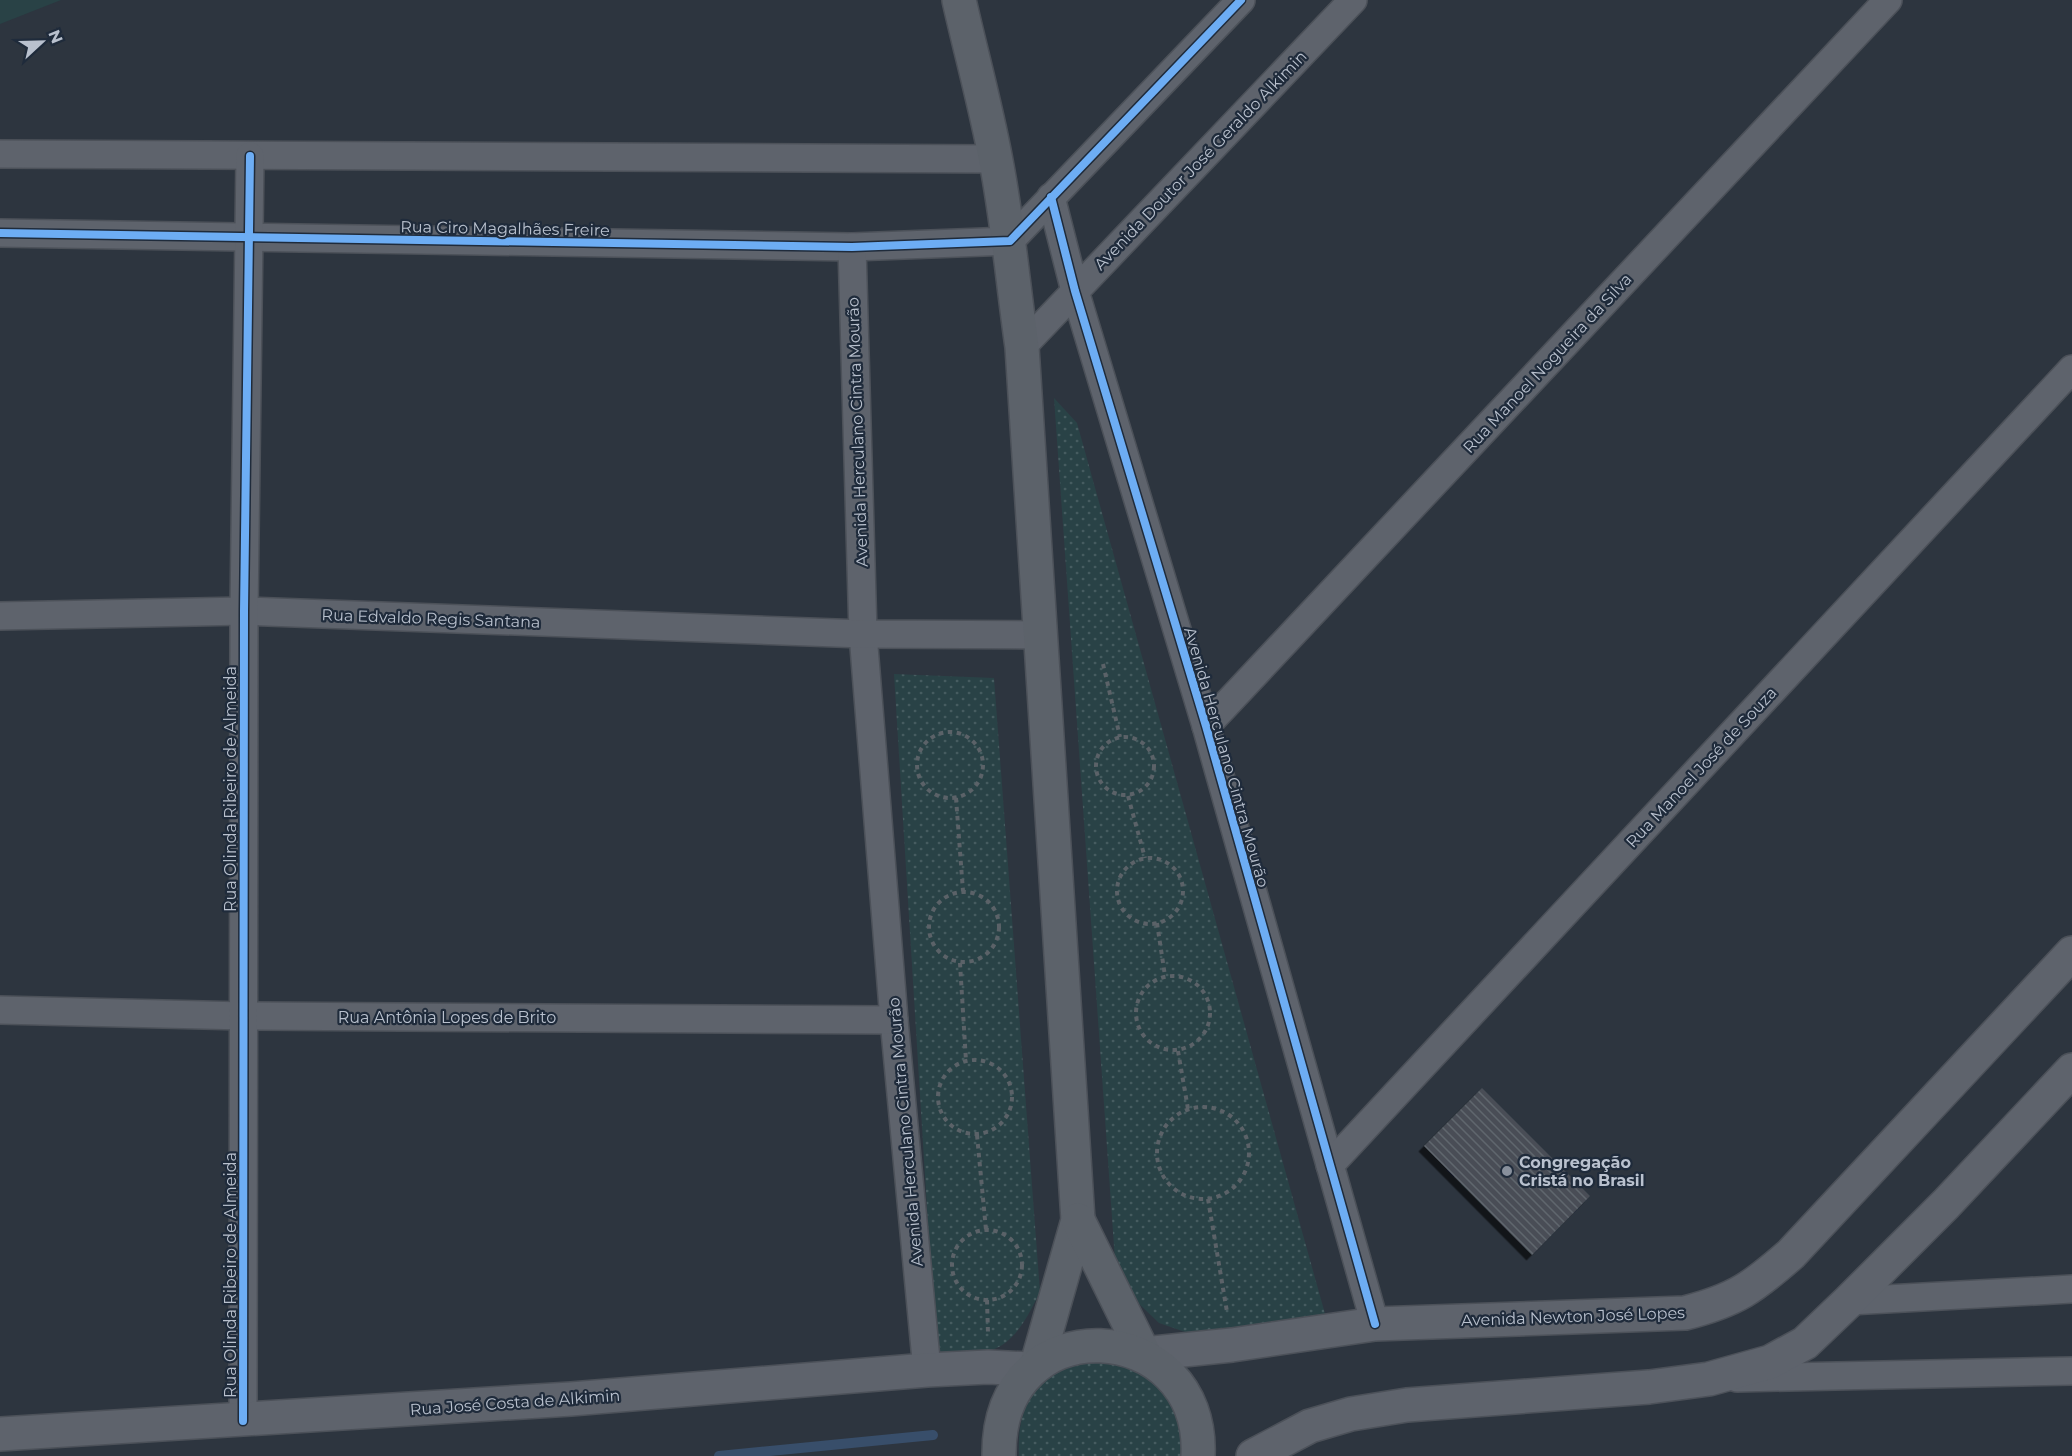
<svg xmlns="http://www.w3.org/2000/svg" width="2072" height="1456" font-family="Montserrat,sans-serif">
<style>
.green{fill:url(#green-dots)}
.pitch{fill:#294246}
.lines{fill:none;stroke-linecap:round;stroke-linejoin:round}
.stream{stroke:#384e6a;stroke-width:10}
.building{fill:url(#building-back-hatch);filter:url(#shadow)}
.minor-casing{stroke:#4c5159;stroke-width:30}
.tertiary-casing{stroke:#4c5159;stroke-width:36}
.secondary-casing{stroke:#4c5159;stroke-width:36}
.path{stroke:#5b6268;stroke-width:4;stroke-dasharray:4.5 4.5;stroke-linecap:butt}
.minor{stroke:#5e636c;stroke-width:27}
.tertiary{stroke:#5e636c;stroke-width:33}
.secondary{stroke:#5c626a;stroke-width:33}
.cycleway-casing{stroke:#1f2b3b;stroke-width:11}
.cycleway{stroke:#6dadf4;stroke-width:8}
.poi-dot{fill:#88909c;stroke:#1f2b3b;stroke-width:2}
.labels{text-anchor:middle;stroke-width:4.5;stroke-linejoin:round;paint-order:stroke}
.street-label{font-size:16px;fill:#b9c1ce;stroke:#1f2b3b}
.poi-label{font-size:16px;font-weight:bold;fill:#b9c1ce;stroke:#1f2b3b;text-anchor:start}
</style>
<defs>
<pattern id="green-dots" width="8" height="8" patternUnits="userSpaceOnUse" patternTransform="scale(1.5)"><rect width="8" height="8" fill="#294246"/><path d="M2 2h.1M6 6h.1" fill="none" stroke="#465c60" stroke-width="1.8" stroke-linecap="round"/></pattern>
<pattern id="building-back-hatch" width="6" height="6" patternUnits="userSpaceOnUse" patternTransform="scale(1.5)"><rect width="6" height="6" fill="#484e57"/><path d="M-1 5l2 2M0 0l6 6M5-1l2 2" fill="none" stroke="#60666e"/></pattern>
<filter id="shadow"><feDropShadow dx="-5.5" dy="5.5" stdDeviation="0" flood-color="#0009"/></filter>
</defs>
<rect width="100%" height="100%" fill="#2d353f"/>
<g class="green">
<path d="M1054 398 1077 423 1327 1321 1191 1334 1159 1323 1135 1300 1115 1260Z"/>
<path d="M894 674 994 678 1040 1292C1012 1349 999 1357 936 1354Z"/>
<path d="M1092 1359 1146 1371 1181 1413 1184 1456H1019C1016 1400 1039 1374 1092 1359Z"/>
</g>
<path class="pitch" d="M0 0H61L0 24Z"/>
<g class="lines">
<path class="stream" d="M719 1456 933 1435"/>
</g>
<path class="building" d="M1482 1088 1590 1196 1532 1255 1424 1146Z"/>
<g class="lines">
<defs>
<g id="minor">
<path d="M0 154 996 159"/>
<path d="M1051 197 1075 291 1206 726 1375 1324"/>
<path d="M0 233 852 247 1010 241 1241 0"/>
<path d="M852 247 863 634 894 1020 927 1370"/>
<path d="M1022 347 1353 0"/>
<path d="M0 616 244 611 863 634 1041 635"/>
<path d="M1206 726 1888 0"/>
<path d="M0 1010 244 1016 894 1020"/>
<path d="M1330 1165 2072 369"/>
<path d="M1849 1301 2072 1289"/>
<path d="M1737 1378 2072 1371"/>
<path d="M243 1421 244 611 250 156"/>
</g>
<g id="tertiary">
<path d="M1144 1354 1232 1345 1375 1324 1685 1313C1736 1300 1752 1288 1791 1254L2072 953"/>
<path d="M0 1434 571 1399 927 1370 988 1367 1030 1369"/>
<path d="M1253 1456 1310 1426 1351 1414 1407 1405 1649 1387 1709 1379 1770 1362 1805 1343 1849 1301 1946 1204 2072 1070"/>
</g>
<g id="secondary">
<path d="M959 0C971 53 986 107 996 161 1008 223 1013 285 1022 347L1078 1220 1037 1364"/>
<path d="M1078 1220 1144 1354"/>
<path d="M999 1456C997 1302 1205 1316 1198 1456"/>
</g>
</defs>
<use href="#minor" class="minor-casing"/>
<use href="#tertiary" class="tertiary-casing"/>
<use href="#secondary" class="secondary-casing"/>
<g class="path">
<path d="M1103 664 1120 737"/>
<circle cx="950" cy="765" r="33"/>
<circle cx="1125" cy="766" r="29"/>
<path d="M1128 796 1145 858"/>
<path d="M956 798 963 891"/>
<circle cx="1150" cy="891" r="33"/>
<circle cx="964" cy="927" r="35"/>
<path d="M1157 923 1165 976"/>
<path d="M960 963 966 1061"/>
<circle cx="1173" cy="1013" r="37"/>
<path d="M1178 1051 1188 1109"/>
<circle cx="975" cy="1097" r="37"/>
<circle cx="1203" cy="1153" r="46"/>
<path d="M977 1135 986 1230"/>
<path d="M1208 1199 1227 1312"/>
<circle cx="987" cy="1265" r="35"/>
<path d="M987 1300 988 1333"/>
</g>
<use href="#minor" class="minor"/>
<use href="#tertiary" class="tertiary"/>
<use href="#secondary" class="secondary"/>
<defs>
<g id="cycleway">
<path d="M1051 197 1075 291 1206 726 1375 1324"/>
<path d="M0 233 852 247 1010 241 1241 0"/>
<path d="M243 1421 244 611 250 156"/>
</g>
</defs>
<use href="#cycleway" class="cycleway-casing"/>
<use href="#cycleway" class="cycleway"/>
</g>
<circle class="poi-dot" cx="1507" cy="1171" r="6"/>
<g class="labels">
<g class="street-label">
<text transform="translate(1200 160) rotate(-46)" y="6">Avenida Doutor José Geraldo Alkimin</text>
<text transform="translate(505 228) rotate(1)" y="6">Rua Ciro Magalhães Freire</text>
<text transform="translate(1547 363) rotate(-47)" y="6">Rua Manoel Nogueira da Silva</text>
<text transform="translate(857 432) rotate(-92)" y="6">Avenida Herculano Cintra Mourão</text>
<text transform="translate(431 618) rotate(2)" y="6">Rua Edvaldo Regis Santana</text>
<text transform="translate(1227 757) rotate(74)" y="6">Avenida Herculano Cintra Mourão</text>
<text transform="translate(1701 767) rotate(-47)" y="6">Rua Manoel José de Souza</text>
<text transform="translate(230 789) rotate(-90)" y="6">Rua Olinda Ribeiro de Almeida</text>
<text x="447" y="1023">Rua Antônia Lopes de Brito</text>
<text transform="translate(905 1132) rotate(-95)" y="6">Avenida Herculano Cintra Mourão</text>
<text transform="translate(230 1275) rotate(-90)" y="6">Rua Olinda Ribeiro de Almeida</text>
<text transform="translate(1573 1316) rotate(-2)" y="6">Avenida Newton José Lopes</text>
<text transform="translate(515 1402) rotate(-4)" y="6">Rua José Costa de Alkimin</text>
</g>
<g class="poi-label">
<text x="1519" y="1168">Congregação<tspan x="1519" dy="18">Cristá no Brasil</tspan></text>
</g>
</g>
<g transform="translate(42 42) rotate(68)" stroke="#1f2b3b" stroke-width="4.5" paint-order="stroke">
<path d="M0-4.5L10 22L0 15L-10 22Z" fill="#b9c1ce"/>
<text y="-9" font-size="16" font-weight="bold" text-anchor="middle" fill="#b9c1ce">N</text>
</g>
</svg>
